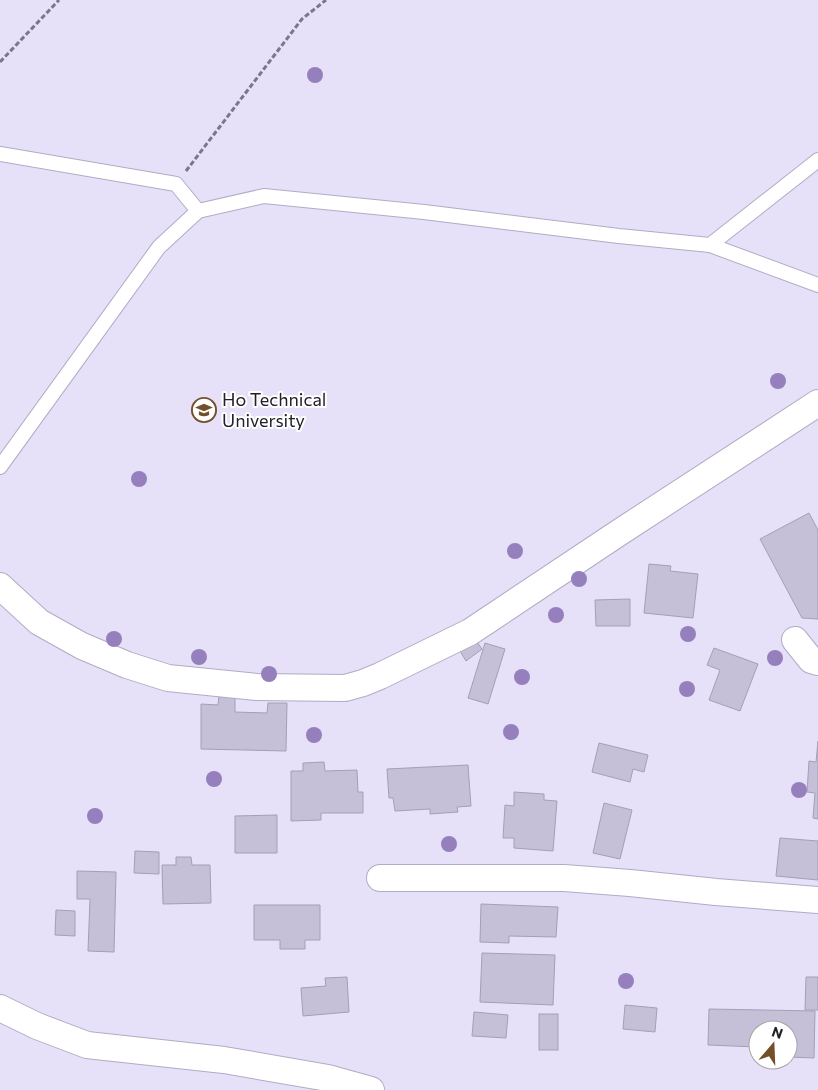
<svg xmlns="http://www.w3.org/2000/svg" width="818" height="1090" font-family="Commissioner,sans-serif">
<style>
.building{fill:#c5bfd7;stroke:#a49fb6}
.lines{fill:none;stroke-linecap:round;stroke-linejoin:round}
.service-casing{stroke:#b1acc3;stroke-width:16}
.minor-casing{stroke:#b1acc3;stroke-width:28}
.path{stroke:#7b7787;stroke-width:3;stroke-dasharray:5 2.5;stroke-linecap:butt}
.service{stroke:#fff;stroke-width:14}
.minor{stroke:#fff;stroke-width:26}
.tree{fill:#957fbd}
.labels{text-anchor:middle;stroke-width:4;stroke-linejoin:round;paint-order:stroke}
.poi-label{font-size:18px;fill:#222029;stroke:#fff;text-anchor:start}
</style>
<rect width="100%" height="100%" fill="#e6e0f8"/>
<g class="building">
<path d="M809 513 818 530V619L802 618 760 539Z"/>
<path d="M649 564 671 566 670 571 698 574 693 618 644 613Z"/>
<path d="M630 599V626H596L595 600Z"/>
<path d="M472 635 482 649 466 661 457 646Z"/>
<path d="M485 643 505 649 488 704 468 698Z"/>
<path d="M714 648 758 664 740 711 709 700 720 670 707 665Z"/>
<path d="M219 696H235V712L267 713 268 703H287L286 751 201 749V704L218 705Z"/>
<path d="M818 741V819L813 818 815 793 807 792 809 761 816 762Z"/>
<path d="M599 743 648 755 644 772 633 769 630 782 592 772Z"/>
<path d="M324 762 325 771 357 770 358 792H363V813H321V820L291 821V771H303V763Z"/>
<path d="M468 765 471 806 457 807 458 812 430 814V809L395 811 393 798H389L387 769Z"/>
<path d="M514 792 544 794V800L557 801 553 851 514 848V838H503L505 805 514 806Z"/>
<path d="M604 803 632 810 620 859 593 853Z"/>
<path d="M277 815V853H235V816Z"/>
<path d="M780 838 818 841V880L776 876Z"/>
<path d="M135 851 159 852V874L134 873Z"/>
<path d="M176 857H191L192 865H210L211 903 163 904 162 865H176Z"/>
<path d="M77 871 116 872 114 952 88 951 90 899H77Z"/>
<path d="M481 904 558 907 556 937 509 936V943L480 942Z"/>
<path d="M254 905H320V940H305V949H280V940H254Z"/>
<path d="M56 910 75 911V936L55 935Z"/>
<path d="M482 953 555 955 553 1005 480 1002Z"/>
<path d="M347 977 349 1012 303 1016 301 988 326 986 325 978Z"/>
<path d="M806 977H818V1010H805Z"/>
<path d="M625 1005 657 1008 655 1032 623 1029Z"/>
<path d="M709 1009 815 1011 814 1058 788 1057V1030H758V1047L708 1045Z"/>
<path d="M474 1012 508 1015 506 1038 472 1036Z"/>
<rect x="539" y="1014" width="19" height="36"/>
</g>
<g class="lines">
<defs>
<g id="service">
<path d="M0 154 176 184 198 211"/>
<path d="M710 245 818 285"/>
<path d="M0 467 159 247 198 211 264 196 424 212 619 236 710 245 818 160"/>
</g>
<g id="minor">
<path d="M0 586 39 622 82 646 127 665 168 678 257 687 345 688 363 683 380 676 470 632 620 532 818 403"/>
<path d="M795 640 811 660 818 662"/>
<path d="M380 878H564L630 883 716 892 818 900"/>
<path d="M0 1008 37 1026 87 1045 224 1060 328 1078 371 1090"/>
</g>
</defs>
<use href="#service" class="service-casing"/>
<use href="#minor" class="minor-casing"/>
<g class="path">
<path d="M0 62 59 0"/>
<path d="M186 171 302 19 326 0"/>
</g>
<use href="#service" class="service"/>
<use href="#minor" class="minor"/>
</g>
<g class="tree">
<circle cx="315" cy="75" r="8"/>
<circle cx="778" cy="381" r="8"/>
<circle cx="139" cy="479" r="8"/>
<circle cx="515" cy="551" r="8"/>
<circle cx="579" cy="579" r="8"/>
<circle cx="556" cy="615" r="8"/>
<circle cx="688" cy="634" r="8"/>
<circle cx="114" cy="639" r="8"/>
<circle cx="199" cy="657" r="8"/>
<circle cx="775" cy="658" r="8"/>
<circle cx="269" cy="674" r="8"/>
<circle cx="522" cy="677" r="8"/>
<circle cx="687" cy="689" r="8"/>
<circle cx="511" cy="732" r="8"/>
<circle cx="314" cy="735" r="8"/>
<circle cx="214" cy="779" r="8"/>
<circle cx="799" cy="790" r="8"/>
<circle cx="95" cy="816" r="8"/>
<circle cx="449" cy="844" r="8"/>
<circle cx="626" cy="981" r="8"/>
</g>
<defs>
<symbol id="school-ring" viewBox="-11 -11 22 22"><circle r="9.5" fill="#fff" stroke="#74502a" stroke-width="1.5"/><path d="M0-5L7-2L0 1L-7-2ZM-4 1L0 2.5L4 1V4Q0 6-4 4Z" fill="#74502a"/></symbol>
</defs>
<g fill-rule="evenodd">
<use href="#school-ring" x="190" y="396" width="28" height="28"/>
</g>
<g class="labels">
<g class="poi-label">
<text x="222" y="406">Ho Technical<tspan x="222" dy="21">University</tspan></text>
</g>
</g>
<g transform="translate(773 1045) rotate(19)"><circle r="24" fill="#ffffff" stroke="#a7a6a9"/>
<path d="M0-4L9 19L0 12L-9 19Z" fill="#74502a"/>
<text y="-8" font-size="14" font-weight="bold" text-anchor="middle" fill="#222029">N</text>
</g>
</svg>
